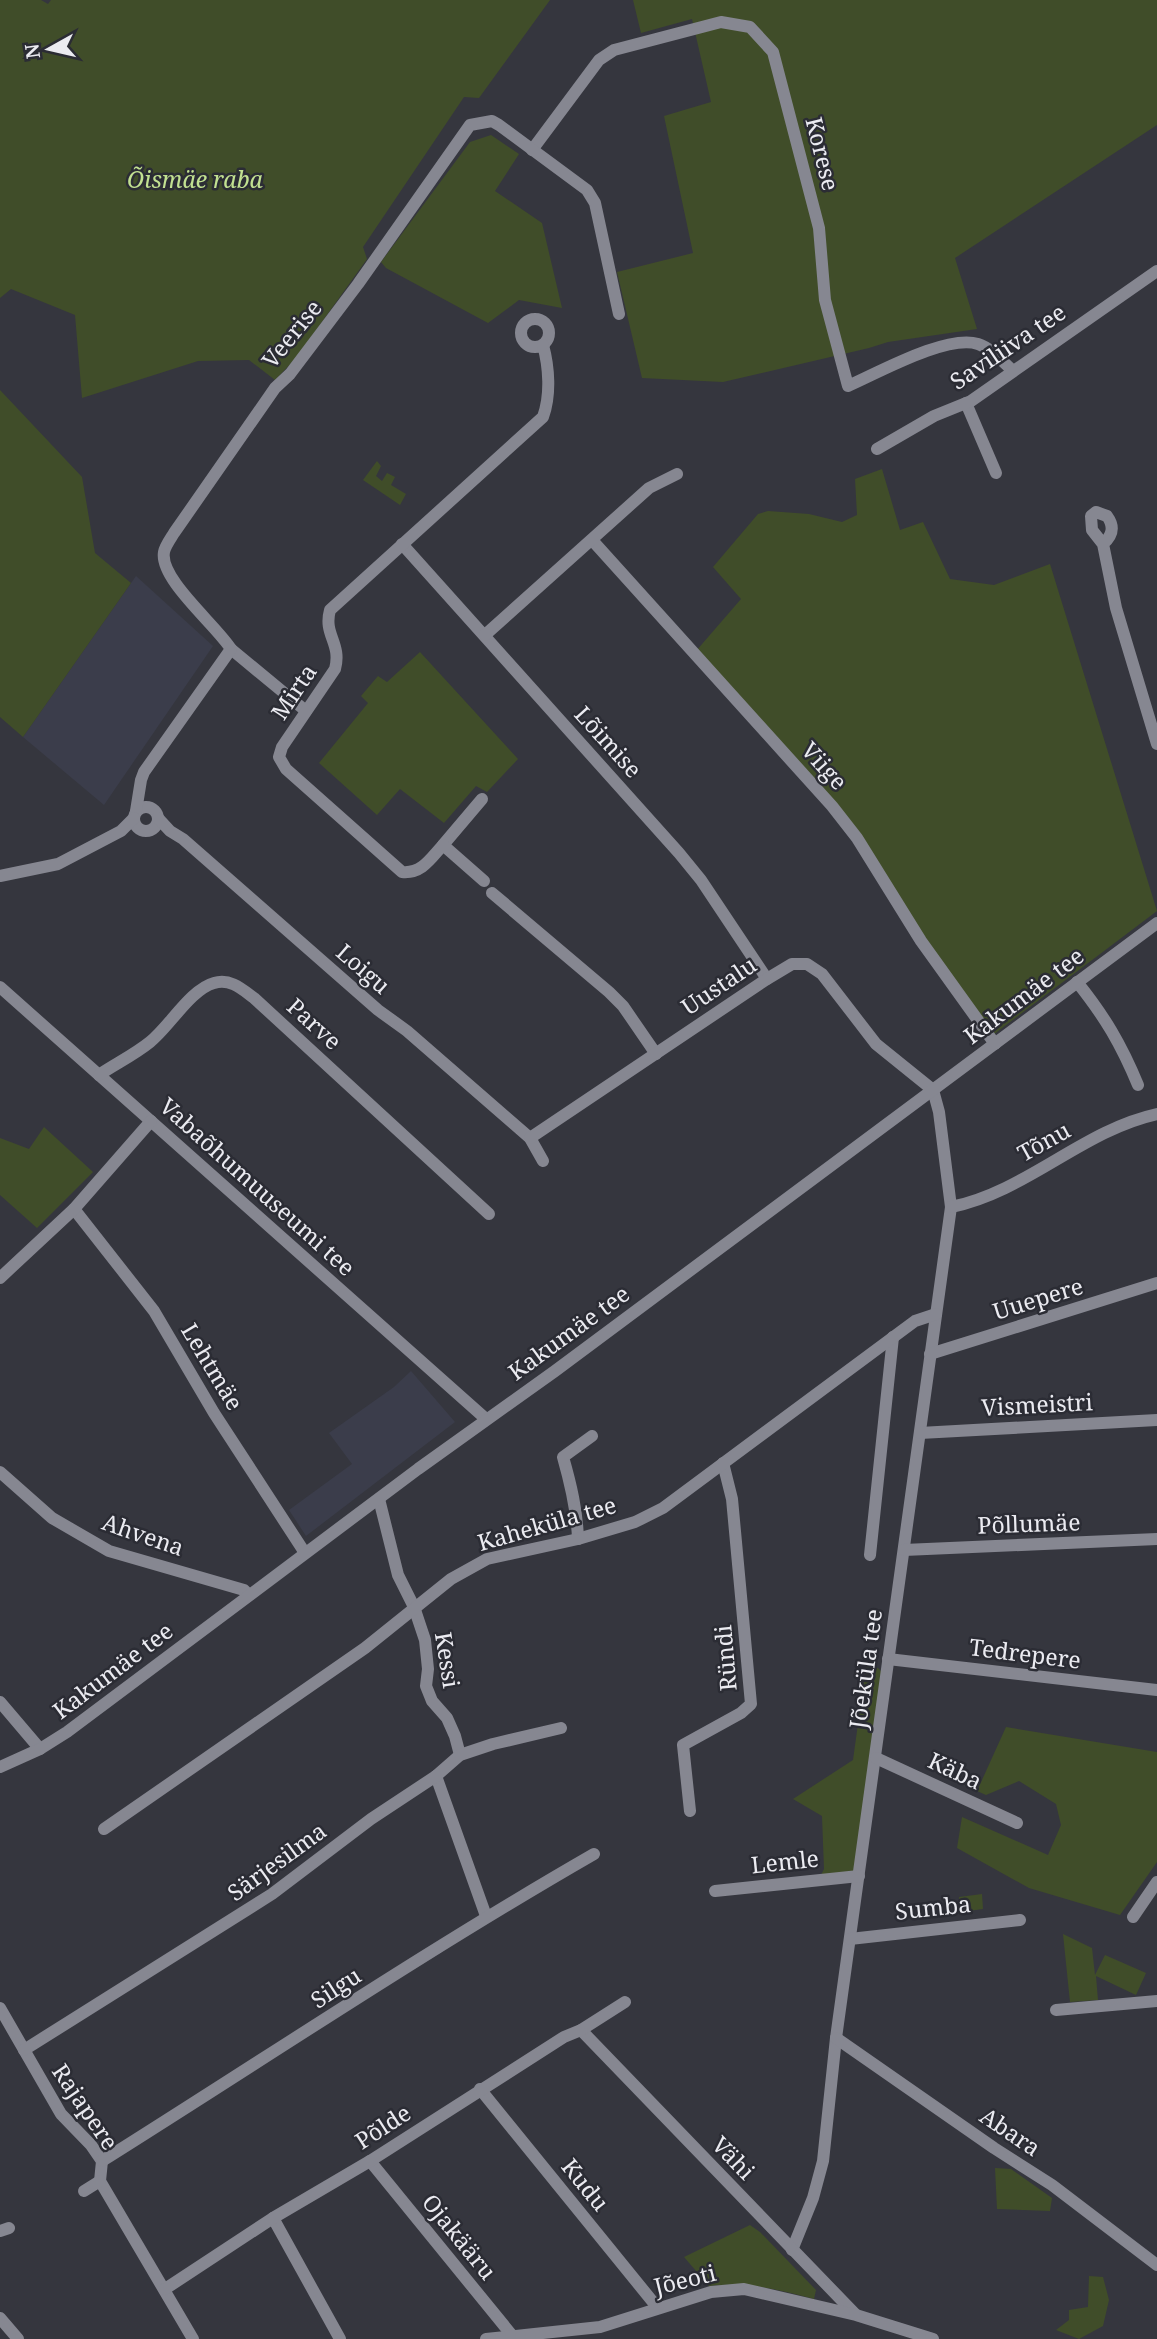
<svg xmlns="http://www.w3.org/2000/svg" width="1157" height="2339" font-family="'Noto Serif',serif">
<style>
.built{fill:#3b3d4b}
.green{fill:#404d29}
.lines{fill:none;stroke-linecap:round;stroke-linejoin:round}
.minor{stroke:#868791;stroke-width:12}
.labels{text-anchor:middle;stroke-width:5;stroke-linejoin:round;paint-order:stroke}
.street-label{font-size:23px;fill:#ebebf1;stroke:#2b2c34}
.park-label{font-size:23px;font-style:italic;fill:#c2e191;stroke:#2b2c34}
</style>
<rect width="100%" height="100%" fill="#35363e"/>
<g class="built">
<path d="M136 576 213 646 104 805 23 737Z"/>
<path d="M411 1371 455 1422 306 1536 289 1510 352 1464 329 1433 394 1387Z"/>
</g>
<g class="green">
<path d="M0 0H41L48 4 51 0H550L479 98 464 97 363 247 367 259 296 358 275 380 249 360 198 361 82 398 75 315 11 289 0 298Z"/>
<path d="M633 0H1157V125L955 258 977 329 888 342 869 348 723 382 642 378 617 272 693 253 664 116 711 102 692 19 641 33Z"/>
<path d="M491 135 519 154 495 191 542 223 562 308 519 300 488 323 386 268 381 262 470 142Z"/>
<path d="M0 390 82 477 95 553 131 583 23 737 0 717Z"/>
<path d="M377 461 381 466 376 476 382 481 387 473 395 477 391 485 406 494 400 505 363 480Z"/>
<path d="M882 469 900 530 923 522 950 579 994 585 1050 564 1157 911 993 1035 933 954 876 864 696 651 741 599 713 567 758 514 768 511 809 514 842 522 857 515 855 479Z"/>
<path d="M420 652 518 759 487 792 476 786 444 823 400 789 377 815 319 763 368 703 361 696 378 676 387 682Z"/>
<path d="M44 1127 93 1172 37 1228 0 1195V1138L29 1149Z"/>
<path d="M866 1666 878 1668 882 1672 854 1871 820 1877 824 1869 822 1816 793 1799 853 1760Z"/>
<path d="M1006 1727 1157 1752V1862L1120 1915 1029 1888 957 1848 962 1817 1048 1855 1061 1825 1056 1804 1019 1781 986 1795 977 1791Z"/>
<path d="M982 1894 983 1909 961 1912 959 1897Z"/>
<path d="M1063 1934 1092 1948 1095 1975 1105 1955 1146 1973 1136 1995 1096 1976 1098 2000 1070 2002Z"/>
<path d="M995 2168 1011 2169 1052 2198 1050 2211 997 2209Z"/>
<path d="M750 2225 760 2232 816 2290 814 2299C778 2289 746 2282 709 2286L684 2257Z"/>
<path d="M1089 2276 1103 2277 1109 2300 1103 2326 1079 2339 1056 2330 1069 2320V2310L1088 2307Z"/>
</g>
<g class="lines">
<g class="minor">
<path d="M532 150 599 60 614 50 721 22 750 27 773 52 819 228 825 300 848 386C878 373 947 334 978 344 991 348 1003 362 1013 371"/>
<circle cx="535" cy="333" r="14"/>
<path d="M966 403 996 473"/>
<path d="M877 449 934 416 971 401 1157 271"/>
<path d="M592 540 832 806 857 838 921 941 995 1044"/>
<path d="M402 544 679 853 701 880 767 979"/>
<path d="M1103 544C1112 536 1115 527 1107 516L1096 512 1091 516 1092 530 1103 544 1116 608 1157 744"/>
<path d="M485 635 649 488 677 474"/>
<path d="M231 649 306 711"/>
<circle cx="146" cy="819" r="12"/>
<path d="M136 811 141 780 144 772 231 649C216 625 159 579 164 552 165 546 171 538 174 533L275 388 290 374 358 284 470 125 492 121 499 125 587 190 595 203 619 314"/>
<path d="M158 818 170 831 183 839 378 1010 407 1031 530 1138 543 1161"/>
<path d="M443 845 482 799"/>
<path d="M0 876 58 864 121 831 134 818"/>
<path d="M484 881 443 845C431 858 422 874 402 872L286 769 279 757 282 747 335 669C342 643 323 635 330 610L543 417C551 395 549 367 543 345"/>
<path d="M492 893 609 992 623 1006 656 1054"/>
<path d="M1077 982C1105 1017 1121 1044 1138 1085"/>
<path d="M0 987 486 1419"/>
<path d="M99 1075C115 1064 134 1055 150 1042 169 1027 191 989 214 983 230 978 242 989 254 998L489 1214"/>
<path d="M530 1138 767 979 792 964H807L822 974 876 1044 933 1090 939 1112 951 1207 836 2038 823 2161 813 2198 792 2250"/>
<path d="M951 1207C1026 1192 1083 1130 1157 1114"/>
<path d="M74 1209 154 1311 214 1413 305 1553"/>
<path d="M0 1278 74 1209 151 1121"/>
<path d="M930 1354 1157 1283"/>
<path d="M920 1433 1157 1420"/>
<path d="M0 1472 52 1518 109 1551 244 1590 249 1595"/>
<path d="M379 1499 398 1575 414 1607 425 1640 428 1669 426 1686 432 1701 447 1718 455 1736 460 1755"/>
<path d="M578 1539C577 1510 571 1485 563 1457L592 1436"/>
<path d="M904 1550 1157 1539"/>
<path d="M870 1555 893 1337"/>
<path d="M888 1659 1157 1690"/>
<path d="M0 1702 40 1749"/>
<path d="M876 1758 1017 1823"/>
<path d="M0 1767 40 1749 67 1732 418 1469 555 1371 1157 923"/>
<path d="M436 1776 486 1916"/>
<path d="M690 1811 683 1745 741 1713 751 1704 732 1499 723 1463"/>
<path d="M104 1829 365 1648 451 1579 487 1559 578 1539 635 1522 663 1508 915 1321 936 1314"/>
<path d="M715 1891 859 1876"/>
<path d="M1133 1917 1157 1882"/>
<path d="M850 1939 1020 1920"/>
<path d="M0 2008 61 2114 91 2145 102 2161 100 2181 193 2339"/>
<path d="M1056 2010 1157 2001"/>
<path d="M581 2030 855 2314"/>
<path d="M836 2038 994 2148 1052 2185 1157 2265"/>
<path d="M24 2050 272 1894 371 1819 436 1776 460 1755 493 1744 561 1728"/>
<path d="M480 2089 657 2307"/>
<path d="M102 2161C266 2058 427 1950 594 1854"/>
<path d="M370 2161 515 2339"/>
<path d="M84 2191 100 2181"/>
<path d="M273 2218 340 2339"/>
<path d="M0 2231 9 2228"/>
<path d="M165 2289 273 2218 370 2161 564 2037 581 2030 625 2002"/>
<path d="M0 2318 18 2339"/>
<path d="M486 2339 600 2327 711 2292 744 2289 856 2315 933 2339"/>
</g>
</g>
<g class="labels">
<g class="street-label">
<text transform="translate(822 154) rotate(76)" y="8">Korese</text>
<text transform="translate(292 334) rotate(-51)" y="8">Veerise</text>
<text transform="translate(1008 347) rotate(-34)" y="8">Saviliiva tee</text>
<text transform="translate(294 692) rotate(-56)" y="8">Mirta</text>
<text transform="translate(608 742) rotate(48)" y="8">Lõimise</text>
<text transform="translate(824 766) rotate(48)" y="8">Viige</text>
<text transform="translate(363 969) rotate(41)" y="8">Loigu</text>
<text transform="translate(719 986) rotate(-34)" y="8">Uustalu</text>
<text transform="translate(1024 996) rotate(-37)" y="8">Kakumäe tee</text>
<text transform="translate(314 1024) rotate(42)" y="8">Parve</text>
<text transform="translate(1044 1142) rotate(-29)" y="8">Tõnu</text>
<text transform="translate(257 1187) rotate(42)" y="8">Vabaõhumuuseumi tee</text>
<text transform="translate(1038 1299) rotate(-17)" y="8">Uuepere</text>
<text transform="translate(569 1333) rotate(-36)" y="8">Kakumäe tee</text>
<text transform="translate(212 1367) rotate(59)" y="8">Lehtmäe</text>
<text transform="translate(1037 1405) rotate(-3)" y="8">Vismeistri</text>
<text transform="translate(547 1524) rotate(-16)" y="8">Kaheküla tee</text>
<text transform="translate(1029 1524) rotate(-2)" y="8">Põllumäe</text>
<text transform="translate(143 1535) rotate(19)" y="8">Ahvena</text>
<text transform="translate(1025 1654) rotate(7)" y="8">Tedrepere</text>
<text transform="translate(726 1658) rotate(-95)" y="8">Ründi</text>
<text transform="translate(447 1660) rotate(81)" y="8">Kessi</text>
<text transform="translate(866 1669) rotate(-82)" y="8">Jõeküla tee</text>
<text transform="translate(113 1671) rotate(-37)" y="8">Kakumäe tee</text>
<text transform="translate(955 1771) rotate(25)" y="8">Käba</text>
<text transform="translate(277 1862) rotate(-36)" y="8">Särjesilma</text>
<text transform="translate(785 1862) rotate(-6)" y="8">Lemle</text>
<text transform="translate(933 1908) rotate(-6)" y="8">Sumba</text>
<text transform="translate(336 1988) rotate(-33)" y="8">Silgu</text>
<text transform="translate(85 2107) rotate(56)" y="8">Rajapere</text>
<text transform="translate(383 2127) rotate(-33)" y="8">Põlde</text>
<text transform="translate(1010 2132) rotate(34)" y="8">Abara</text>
<text transform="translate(733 2158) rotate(46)" y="8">Vähi</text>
<text transform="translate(585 2185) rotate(51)" y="8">Kudu</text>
<text transform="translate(459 2237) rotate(51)" y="8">Ojakääru</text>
<text transform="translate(685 2280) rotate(-14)" y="8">Jõeoti</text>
</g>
<g class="park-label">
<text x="195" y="188">Õismäe raba</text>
</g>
</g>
<g transform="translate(49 49) rotate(262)" stroke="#2b2c34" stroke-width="5" paint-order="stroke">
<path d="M0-5L12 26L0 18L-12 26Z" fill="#ebebf1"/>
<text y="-10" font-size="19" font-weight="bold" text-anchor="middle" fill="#ebebf1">N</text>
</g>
</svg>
